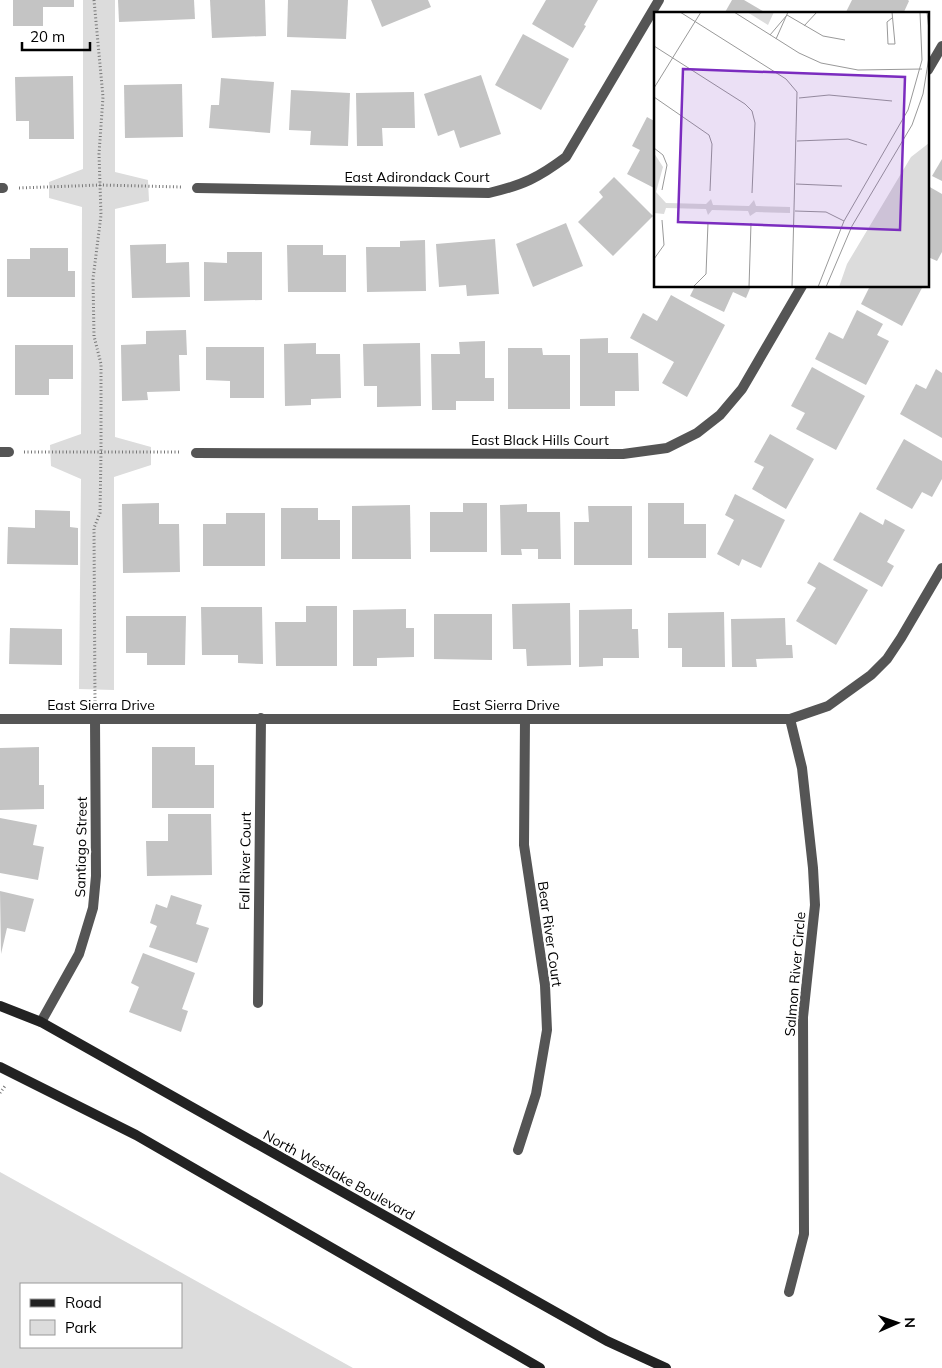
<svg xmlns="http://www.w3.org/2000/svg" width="942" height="1368" font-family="Mulish,sans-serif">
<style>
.green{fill:#dcdcdc;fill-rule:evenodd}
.building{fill:#c4c4c4}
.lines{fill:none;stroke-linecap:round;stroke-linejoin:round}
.path{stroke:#777;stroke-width:3;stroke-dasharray:1 2.5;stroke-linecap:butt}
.minor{stroke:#555;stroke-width:10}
.secondary{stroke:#222;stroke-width:10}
.labels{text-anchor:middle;stroke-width:4.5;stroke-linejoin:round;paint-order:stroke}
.street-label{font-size:14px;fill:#000;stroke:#fff}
.inset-road{fill:none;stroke:#999;stroke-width:1}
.view{fill:#7b2cbf;fill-opacity:0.15;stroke:#7b2cbf;stroke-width:2.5}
.inset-edge{fill:none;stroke:#000;stroke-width:2.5}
</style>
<rect width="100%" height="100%" fill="#fff"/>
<g class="green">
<path d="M83 0H115V172L148 180 149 201 115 209V437L151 447V465L114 477V690L79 689 81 479 51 466 50 445 81 434 82 207 49 198V182L83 169Z"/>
<path d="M0 1172 353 1368H0ZM21 1284H181V1347H21Z"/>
</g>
<g class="building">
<path d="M13 0H74V7H43V26H13Z"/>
<path d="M118 0H194L195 19 119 22Z"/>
<path d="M210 0H265L266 36 212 38Z"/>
<path d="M288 0H348L346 39 287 37Z"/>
<path d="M371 0H428L431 7 382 27Z"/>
<path d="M546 0H598L584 25 586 26 573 48 532 24Z"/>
<path d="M732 0H744L768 14H724Z"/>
<path d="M852 0H908L909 1 903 14H845Z"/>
<path d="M523 34 569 59 541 110 495 85Z"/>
<path d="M481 75 501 134 460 148 454 130 438 136 424 94Z"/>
<path d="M73 76 74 139H29V121H16L15 77Z"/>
<path d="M221 78 274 82 270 133 209 128 211 105H219Z"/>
<path d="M182 84 183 137 125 138 124 85Z"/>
<path d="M291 90 350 93 348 146 310 145 311 131 289 130Z"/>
<path d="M414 92 415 128H382L383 146H357L356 93Z"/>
<path d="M647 117 656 122V189L627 174 640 150 632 146Z"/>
<path d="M942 159V181L932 176Z"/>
<path d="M614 177 653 216 613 256 578 222 603 197 599 192Z"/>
<path d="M928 186 942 194V252L937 261 928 257Z"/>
<path d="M566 223 583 266 533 287 516 244Z"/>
<path d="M495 239 499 294 467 296 466 285 439 287 436 244Z"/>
<path d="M425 240 426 291 367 292 366 247H400V241Z"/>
<path d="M166 244V263L189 262 190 297 132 298 130 245Z"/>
<path d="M287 245H323V255H346V292H288Z"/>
<path d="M30 248H68V271H75V297H7V259H30Z"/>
<path d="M227 252H262V300L204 301V262L227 263Z"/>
<path d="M695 286H751L746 298 733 292 724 312 690 296Z"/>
<path d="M870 286H923L902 326 861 304Z"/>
<path d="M671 295 725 325 687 397 662 383 674 362 630 338 643 313 657 321Z"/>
<path d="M857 310 883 324 877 335 889 341 866 385 815 359 829 332 843 339Z"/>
<path d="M186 330 187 355H179L180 391 147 392 148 400 122 401 121 345 146 344V331Z"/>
<path d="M608 338V353H638L639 391H615V406H580V339Z"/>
<path d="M485 341V378H494V401H456V410H432L431 354H460L459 342Z"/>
<path d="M316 343V354H340L341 398 311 399V405L285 406 284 344Z"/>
<path d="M420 343 421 406 377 407V386H364L363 344Z"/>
<path d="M15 345H73V379H49V395H15Z"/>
<path d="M206 347H264V398H230V381L206 380Z"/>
<path d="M508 348H542L543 355H570V409H508Z"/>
<path d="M812 367 865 396 836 450 796 429 805 413 791 406Z"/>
<path d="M936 369 942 373V438L900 414 916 384 926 389Z"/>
<path d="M770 434 814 459 786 509 752 489 764 467 754 462Z"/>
<path d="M904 439 942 461V479L932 497 922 492 912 509 876 489Z"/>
<path d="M735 494 785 520 761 568 742 559 739 566 717 554 734 520 725 515Z"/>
<path d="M159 503V524H179L180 572 123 573 122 504Z"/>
<path d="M463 503H487V552H430V512H463Z"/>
<path d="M648 503H684V524H706V558H648Z"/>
<path d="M527 504V512H560L561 559H538V549H521L522 555H501L500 505Z"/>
<path d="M410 505 411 559H352V506Z"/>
<path d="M588 506H632V565H574V522H589Z"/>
<path d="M281 508H318V520H340V559H281Z"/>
<path d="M35 510 70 511V527L78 528V565L7 564 8 527 35 528Z"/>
<path d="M860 512 883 525 885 519 905 530 887 562 894 566 882 587 833 560Z"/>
<path d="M226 513H265V566H203V524H226Z"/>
<path d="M819 562 868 590 836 645 796 621 816 588 807 583Z"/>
<path d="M570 603 571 665 527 666 526 649H513L512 604Z"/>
<path d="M306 606H337V666H276L275 622H306Z"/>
<path d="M201 607H262L263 664 238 663V655H202Z"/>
<path d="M406 609V628H414V657L377 658V666H353V610Z"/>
<path d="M632 609V629H638L639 658H603V666L579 667V610Z"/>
<path d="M724 612 725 667H682V648H668V613Z"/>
<path d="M434 614H492V660L434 659Z"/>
<path d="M126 616H186L185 665H147V653H126Z"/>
<path d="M785 618 786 645H792L793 658 756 659 757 667H732L731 619Z"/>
<path d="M10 628 62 629V665L9 664Z"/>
<path d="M39 747V785H44V809L0 810V748Z"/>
<path d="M152 747H195V765H214V808H152Z"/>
<path d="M168 814H211L212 875 147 876 146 841H168Z"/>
<path d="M0 818 37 825 33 845 44 847 38 880 0 873Z"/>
<path d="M0 891 34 899 25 932 7 928 1 954Z"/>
<path d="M171 895 202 905 196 924 209 928 197 963 149 947 157 926 150 923 156 904 167 908Z"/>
<path d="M143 953 195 973 182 1009 188 1011 181 1032 129 1012 139 987 131 983Z"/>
</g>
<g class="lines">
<g class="path">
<path d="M94 0 103 97 99 154 101 215 93 279 94 336 101 364V452L100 513 94 528 95 704"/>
<path d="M19 188 100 185 182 187"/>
<path d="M24 452H181"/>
<path d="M0 1093 5 1086"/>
</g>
<g class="minor">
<path d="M928 70 942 46"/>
<path d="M0 188H3"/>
<path d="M197 188 489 193C523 185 538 178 566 157L659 0"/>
<path d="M0 452H9"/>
<path d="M196 453 623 454 667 448 697 433 720 415 742 389 802 286"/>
<path d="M0 719H790L828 706 871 675 887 659 901 638 942 568"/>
<path d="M258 1003 261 718"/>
<path d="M41 1022 79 954 93 908 96 876 95 719"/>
<path d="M518 1150 536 1094 547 1030 545 985 524 845 525 719"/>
<path d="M789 1292 804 1234 803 1017 815 905 813 868 802 768 790 719"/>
</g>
<g class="secondary">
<path d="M0 1006 41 1022 607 1341 666 1368"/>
<path d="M0 1067 136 1135 540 1368"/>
</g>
</g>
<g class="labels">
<g class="street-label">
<text x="417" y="182">East Adirondack Court</text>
<text x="540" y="445">East Black Hills Court</text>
<text x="101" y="710">East Sierra Drive</text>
<text x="506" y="710">East Sierra Drive</text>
<text transform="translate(81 847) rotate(-89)" y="5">Santiago Street</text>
<text transform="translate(245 861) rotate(-89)" y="5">Fall River Court</text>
<text transform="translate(550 934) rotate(82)" y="5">Bear River Court</text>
<text transform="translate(795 974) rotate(-85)" y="5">Salmon River Circle</text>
<text transform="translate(339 1175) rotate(29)" y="5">North Westlake Boulevard</text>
</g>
</g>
<g transform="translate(654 12)">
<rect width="275" height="275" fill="#fff"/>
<path d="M93 0H120L114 13ZM275 131V275H185L193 252 257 145ZM0 141 9 155 2 180 12 191 52 192 57 187 59 193 95 194 100 188 102 194 136 195V201L102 200 96 204 94 199 58 198 54 203 52 197 12 196 10 202 0 201Z" fill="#dcdcdc"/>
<path class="inset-road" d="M26 0 132 67 143 80 138 275M80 0 145 41 167 51 204 58 268 57M238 0 241 32H234L233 10 238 6M273 0 275 18M133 3 169 24 191 28M150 14 163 0M116 23 133 3M122 27 134 0M0 34 91 92 98 99 101 111 98 181M0 76 47 0M0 85 55 123 58 132 56 179M145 86 175 83 238 89M143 129 194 127 213 133M0 136 9 143 13 153 8 178M142 172 188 174M141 199 172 200 190 209M0 247 10 233 8 208M39 275 52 262 54 211M95 275 97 211M164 275 190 209 254 98 268 48 266 0M172 275 198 214 258 113 269 82 275 45"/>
<path class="view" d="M29 57 251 65 246 218 24 210Z"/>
<rect width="275" height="275" class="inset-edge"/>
</g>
<rect x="20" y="1283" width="162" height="65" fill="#ffffff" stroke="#999999"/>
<rect x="30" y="1299" width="25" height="8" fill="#222222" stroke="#999999"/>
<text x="65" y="1308" font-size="15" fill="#000000">Road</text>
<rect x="30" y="1320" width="25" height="15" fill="#dcdcdc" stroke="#999999"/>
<text x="65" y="1333" font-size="15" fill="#000000">Park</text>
<g transform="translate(897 1323) rotate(88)" stroke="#ffffff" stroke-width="4" paint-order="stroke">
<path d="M0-4L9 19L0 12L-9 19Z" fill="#000000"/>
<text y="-8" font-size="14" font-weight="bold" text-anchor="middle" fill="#000000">N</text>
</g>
<path d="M22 42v8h68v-8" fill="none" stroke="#000000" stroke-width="2.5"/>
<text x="30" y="42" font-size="15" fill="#000000" stroke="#ffffff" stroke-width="4" paint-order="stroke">20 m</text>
</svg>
